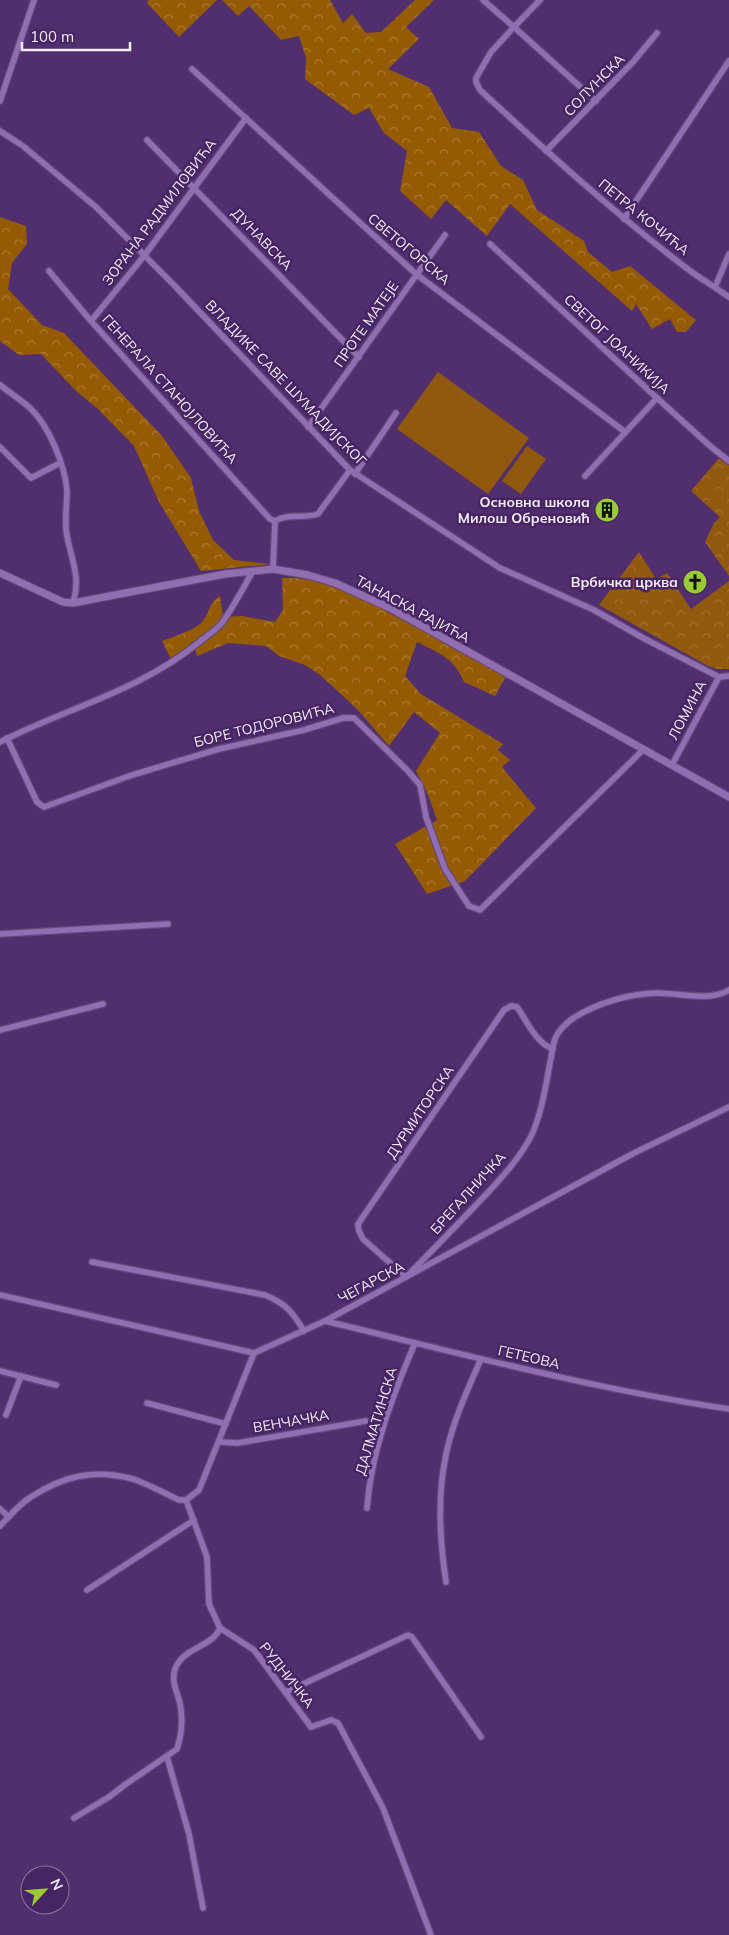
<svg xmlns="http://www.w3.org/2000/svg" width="729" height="1935" font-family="Mulish,sans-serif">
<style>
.grass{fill:#91590d}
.forest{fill:url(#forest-crowns)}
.park{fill:url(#park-crowns)}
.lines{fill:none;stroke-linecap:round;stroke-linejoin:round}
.minor-casing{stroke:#64477a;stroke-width:8}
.tertiary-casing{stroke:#64477a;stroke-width:9}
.minor{stroke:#916eb2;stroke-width:5.5}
.tertiary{stroke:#916eb2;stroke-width:7}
.labels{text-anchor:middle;stroke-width:5;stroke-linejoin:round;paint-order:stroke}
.street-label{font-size:14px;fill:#f4edfc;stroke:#472463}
.poi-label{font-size:14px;font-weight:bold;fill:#f4edfc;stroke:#472463;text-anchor:end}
</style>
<defs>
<pattern id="forest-crowns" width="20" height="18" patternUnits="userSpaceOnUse" patternTransform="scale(1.25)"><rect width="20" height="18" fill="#955b03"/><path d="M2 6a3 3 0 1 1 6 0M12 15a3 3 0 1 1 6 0" fill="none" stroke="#aa7b35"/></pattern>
<pattern id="park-crowns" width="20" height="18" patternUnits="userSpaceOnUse" patternTransform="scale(1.25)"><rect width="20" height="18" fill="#91590d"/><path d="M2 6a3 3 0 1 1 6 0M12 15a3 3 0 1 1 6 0" fill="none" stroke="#a17131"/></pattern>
</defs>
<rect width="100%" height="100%" fill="#512f6e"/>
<g class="grass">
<path d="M438 372 529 438 488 494 397 429Z"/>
<path d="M527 446 546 459 521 494 502 481Z"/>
</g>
<g class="forest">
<path d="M148 0H217L179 37 147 3Z"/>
<path d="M222 0H330L343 23 352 14 366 33 381 32 415 0H434L406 27 419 39 388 69 429 87 452 128 479 132 501 166 523 180 537 210 584 241 588 252 612 272 630 266 696 320 686 332H677L670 319 652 329 636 304 632 311 510 204 487 236 446 200 431 219 400 191 407 151 384 133 369 108 354 115 305 79 306 58 299 36 281 40 249 6 238 16Z"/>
<path d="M0 217 26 226 27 244 12 263 8 289 42 325 64 333 162 436 191 478 199 511 213 540 234 560 271 564 201 571 159 502 134 446 98 409 76 391 41 354 19 355 0 341Z"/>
<path d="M282 578C335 576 382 605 426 630 453 645 479 661 506 676L495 696 464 682C454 658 439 653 417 642L405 676 421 694 503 744 498 750 510 760 502 767 536 808 465 881 427 894 395 844 437 820 427 792 416 771 440 733 414 712 389 746 357 709 319 674 305 665 279 656 266 646 228 643 197 656 193 641 183 652 171 659 162 641C173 637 195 630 202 622 210 613 208 603 220 596L223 617 242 616 275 622 283 610Z"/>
</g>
<g class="park">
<path d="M720 457 729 465V576L705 542 714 523 720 517 691 491Z"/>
<path d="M639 552 656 579 667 573 691 609 729 581V669H717L708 666 599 605Z"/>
</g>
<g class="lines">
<defs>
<g id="minor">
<path d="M483 0 514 27 540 0"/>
<path d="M192 69 416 274 625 432"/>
<path d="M0 101 34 0"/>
<path d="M596 101 514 27 491 52 476 78V82L480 90C546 151 613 212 685 267 699 278 715 287 729 297"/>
<path d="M0 131 23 146 96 207 173 284 350 470 500 568 594 610 645 639 719 677"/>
<path d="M147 140 359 357"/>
<path d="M546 151 633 62 657 33"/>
<path d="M624 219 729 61"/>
<path d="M490 244 657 398 710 446 729 461"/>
<path d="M49 271 91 321 270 519 275 521"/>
<path d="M715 287 729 254"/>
<path d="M91 321 144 256 246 118"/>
<path d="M0 385C10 393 21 400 30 408 49 426 65 465 67 491 67 506 64 522 67 536 72 562 81 577 73 603"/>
<path d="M308 427 445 235"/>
<path d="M0 447 31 478 60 463"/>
<path d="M355 474 396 413"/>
<path d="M585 476 657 398"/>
<path d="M273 569 275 521C288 513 303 519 318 514L350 470"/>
<path d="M7 738 37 802 44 807 132 775 219 749 304 730 343 718H354L407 770 420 785 426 817 445 869 469 906 480 910 644 749"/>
<path d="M0 742C67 708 139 691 198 643 205 637 215 631 221 624 233 608 243 588 253 571"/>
<path d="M672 765 719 677 729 676"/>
<path d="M0 934 168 924"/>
<path d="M0 1030 103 1004"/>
<path d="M553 1049C536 1043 527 1021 517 1007L511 1006 504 1010 358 1224 359 1231 363 1239 406 1277C430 1253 454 1228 477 1204 496 1184 522 1157 533 1132 543 1108 546 1083 551 1058 552 1052 553 1045 555 1039 558 1031 567 1022 575 1017 598 1003 631 993 658 993 680 993 709 1002 729 990"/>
<path d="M92 1262 265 1295C286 1304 292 1311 304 1331"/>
<path d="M0 1295 254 1353 325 1321 634 1153 729 1107"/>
<path d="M325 1321C459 1353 593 1389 729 1409"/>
<path d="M0 1371 56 1385"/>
<path d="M147 1403 226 1424"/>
<path d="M6 1415 21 1376"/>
<path d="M219 1442 238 1443 366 1421"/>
<path d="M186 1500 207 1557 209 1604 220 1628 254 1650 311 1727 331 1720 338 1723 383 1808 431 1935"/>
<path d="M186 1500 199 1490 254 1353"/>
<path d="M367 1508C371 1451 393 1395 415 1343"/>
<path d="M0 1509 9 1517"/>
<path d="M0 1526C9 1517 19 1504 31 1497 65 1475 94 1469 133 1479 148 1484 164 1493 179 1500H186"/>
<path d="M446 1582C440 1542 437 1500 445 1460 451 1425 467 1391 481 1359"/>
<path d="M87 1590 194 1520"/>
<path d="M286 1692 408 1635 412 1637 481 1737"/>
<path d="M167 1757 189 1834 203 1908"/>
<path d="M74 1818 109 1797 126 1784 177 1749C182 1734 183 1719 180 1703 177 1692 171 1681 175 1669 183 1647 213 1647 220 1628"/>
</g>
<path id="tertiary" d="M0 573 63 602 73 603 225 574 273 569 308 575 335 583 390 608 729 797"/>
</defs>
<use href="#minor" class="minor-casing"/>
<use href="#tertiary" class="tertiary-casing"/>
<use href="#minor" class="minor"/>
<use href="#tertiary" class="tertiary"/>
</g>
<defs>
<symbol id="building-disc" viewBox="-11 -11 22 22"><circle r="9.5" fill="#98cb36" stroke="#472463"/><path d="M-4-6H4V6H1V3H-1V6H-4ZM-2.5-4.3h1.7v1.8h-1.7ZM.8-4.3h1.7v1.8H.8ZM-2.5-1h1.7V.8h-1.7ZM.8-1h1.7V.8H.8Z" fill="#111"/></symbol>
<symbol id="church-disc" viewBox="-11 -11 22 22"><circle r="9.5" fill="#98cb36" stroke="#472463"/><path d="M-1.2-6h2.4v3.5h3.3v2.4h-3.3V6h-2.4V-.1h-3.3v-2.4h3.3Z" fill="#111"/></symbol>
</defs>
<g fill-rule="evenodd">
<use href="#building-disc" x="593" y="496" width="28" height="28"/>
<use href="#church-disc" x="681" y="568" width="28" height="28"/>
</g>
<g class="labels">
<g class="street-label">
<text transform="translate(594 85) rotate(-46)" y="5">СОЛУНСКА</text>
<text transform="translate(159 212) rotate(-53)" y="5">ЗОРАНА РАДМИЛОВИЋА</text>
<text transform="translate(644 217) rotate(39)" y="5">ПЕТРА КОЧИЋА</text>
<text transform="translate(262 239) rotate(46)" y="5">ДУНАВСКА</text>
<text transform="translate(409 249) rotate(40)" y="5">СВЕТОГОРСКА</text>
<text transform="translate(366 324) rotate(-55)" y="5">ПРОТЕ МАТЕЈЕ</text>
<text transform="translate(617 344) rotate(43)" y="5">СВЕТОГ ЈОАНИКИЈА</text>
<text transform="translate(286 383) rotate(46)" y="5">ВЛАДИКЕ САВЕ ШУМАДИЈСКОГ</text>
<text transform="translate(170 389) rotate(48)" y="5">ГЕНЕРАЛА СТАНОЈЛОВИЋА</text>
<text transform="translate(413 609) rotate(28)" y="5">ТАНАСКА РАЈИЋА</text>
<text transform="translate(687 710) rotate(-62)" y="5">ЛОМИНА</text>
<text transform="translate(264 725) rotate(-14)" y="5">БОРЕ ТОДОРОВИЋА</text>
<text transform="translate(420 1112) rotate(-56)" y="5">ДУРМИТОРСКА</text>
<text transform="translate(468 1193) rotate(-48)" y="5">БРЕГАЛНИЧКА</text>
<text transform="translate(371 1282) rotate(-28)" y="5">ЧЕГАРСКА</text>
<text transform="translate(529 1357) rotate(13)" y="5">ГЕТЕОВА</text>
<text transform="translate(291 1421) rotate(-10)" y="5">ВЕНЧАЧКА</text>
<text transform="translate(376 1421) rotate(-73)" y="5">ДАЛМАТИНСКА</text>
<text transform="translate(287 1675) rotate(52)" y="5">РУДНИЧКА</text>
</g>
<g class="poi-label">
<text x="590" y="507">Основна школа<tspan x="590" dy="16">Милош Обреновић</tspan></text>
<text x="678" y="587">Врбичка црква</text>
</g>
</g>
<g transform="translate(45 1890) rotate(64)"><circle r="24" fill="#472463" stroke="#8c74a0"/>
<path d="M0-4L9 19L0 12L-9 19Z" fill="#98cb36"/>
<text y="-8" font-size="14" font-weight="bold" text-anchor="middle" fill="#f4edfc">N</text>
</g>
<path d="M22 42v8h108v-8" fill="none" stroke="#f4edfc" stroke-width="2.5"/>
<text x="30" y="42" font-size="15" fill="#f4edfc" stroke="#472463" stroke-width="4" paint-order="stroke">100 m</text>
</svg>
